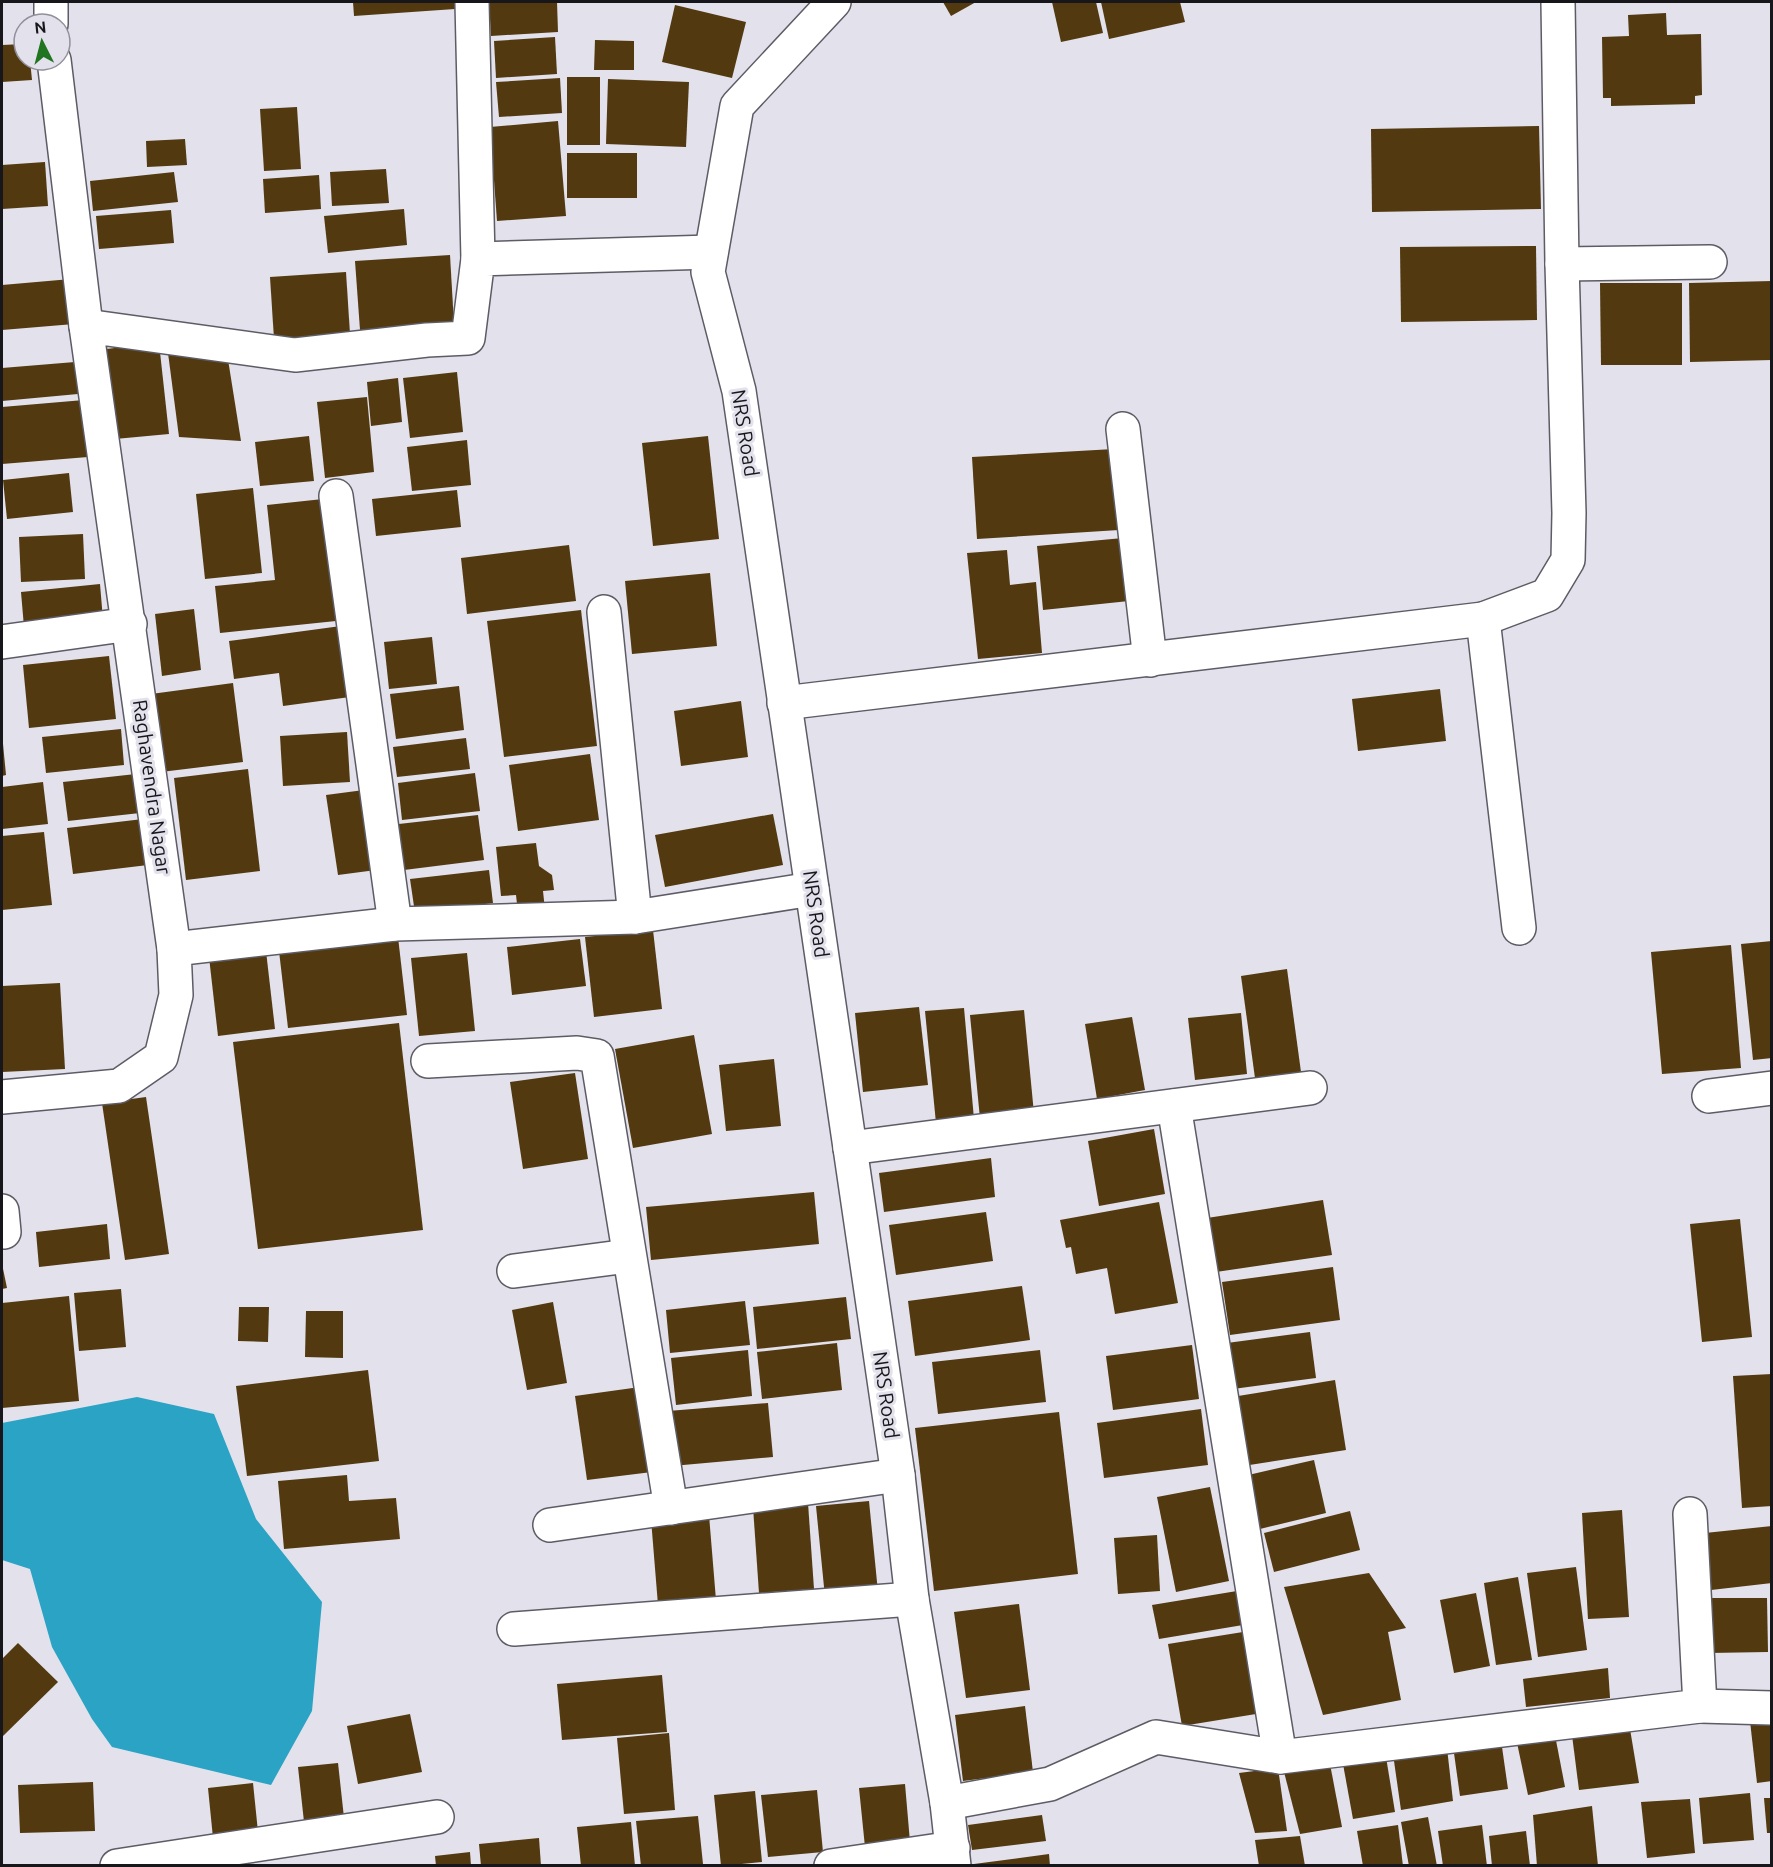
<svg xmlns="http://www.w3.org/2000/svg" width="1773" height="1867" font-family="Ubuntu,sans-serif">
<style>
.water{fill:#2ba3c4}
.building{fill:#52390f}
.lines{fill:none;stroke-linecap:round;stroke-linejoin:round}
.minor-casing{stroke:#5d5c65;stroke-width:36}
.minor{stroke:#fff;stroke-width:33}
.labels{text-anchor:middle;stroke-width:6;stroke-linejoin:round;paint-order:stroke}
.street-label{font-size:20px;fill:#17161a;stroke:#e2e1ec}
</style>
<rect width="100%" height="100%" fill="#e2e1ec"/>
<path class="water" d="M137 1397 214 1414 256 1519 322 1602 312 1711 271 1785 112 1747 92 1719 52 1647 30 1569 2 1560V1423Z"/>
<g class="building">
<path d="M353 2H455V9L354 16Z"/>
<path d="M489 2H557L558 32 491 36Z"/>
<path d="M943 2H976L951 16Z"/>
<path d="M1052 2H1096L1103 33 1061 42Z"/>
<path d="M1101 2H1180L1185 22 1109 39Z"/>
<path d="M675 5 746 22 732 78 662 62Z"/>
<path d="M1666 13 1667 35 1701 34 1702 95 1695 96V104L1611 106V98H1603L1602 37 1629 36 1628 15Z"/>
<path d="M555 37 557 74 496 78 494 41Z"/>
<path d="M595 40 634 41V70H594Z"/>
<path d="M24 44V60H30L32 80 2 82V45Z"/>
<rect x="567" y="77" width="33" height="68"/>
<path d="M560 78 562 113 499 117 496 82Z"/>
<path d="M608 79 689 82 686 147 606 144Z"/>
<path d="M297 107 301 169 264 171 260 109Z"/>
<path d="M558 121 566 216 497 221 490 127Z"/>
<path d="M1539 126 1541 209 1372 212 1371 129Z"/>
<path d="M185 139 187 165 147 167 146 141Z"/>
<rect x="567" y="153" width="70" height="45"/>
<path d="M45 162 48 206 2 209V165Z"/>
<path d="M386 169 389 203 332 206 330 172Z"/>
<path d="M174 172 178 202 93 211 90 181Z"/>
<path d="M319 175 321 209 265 213 263 179Z"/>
<path d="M404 209 407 245 328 253 324 216Z"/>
<path d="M171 210 174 243 99 249 96 216Z"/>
<path d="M1536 246 1537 320 1401 322 1400 247Z"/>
<path d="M450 255 454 324 360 330 355 261Z"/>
<path d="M346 272 350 334 274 339 270 277Z"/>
<path d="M71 279 74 324 2 330V285Z"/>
<path d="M1772 281V360L1690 362 1689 283Z"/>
<path d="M1600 283H1682V365H1601Z"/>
<path d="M159 343 169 434 115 439 106 349Z"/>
<path d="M226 347 241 441 179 437 168 353Z"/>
<path d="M75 362 78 394 2 401V368Z"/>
<path d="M457 372 463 432 410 438 403 378Z"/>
<path d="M398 378 402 422 371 426 367 382Z"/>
<path d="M367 397 374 472 325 478 317 402Z"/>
<path d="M84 400 88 457 2 464V407Z"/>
<path d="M309 436 314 481 260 486 255 442Z"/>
<path d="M708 436 719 539 653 546 642 443Z"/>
<path d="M467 440 471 485 412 491 407 447Z"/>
<path d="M1114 449 1119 530 977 539 972 457Z"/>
<path d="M69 473 73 512 7 519 3 480Z"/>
<path d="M253 488 262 573 205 579 196 494Z"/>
<path d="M457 490 461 527 376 536 372 499Z"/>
<path d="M323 499 336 621 220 633 215 586 275 580 267 505Z"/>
<path d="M83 534 85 579 21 582 19 537Z"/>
<path d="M1123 538 1129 601 1043 610 1037 546Z"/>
<path d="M569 545 576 601 467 614 461 558Z"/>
<path d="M1007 550 1010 585 1036 582 1042 653 978 659 967 553Z"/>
<path d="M710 573 717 646 632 654 625 581Z"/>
<path d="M100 584 103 620 24 627 21 592Z"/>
<path d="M194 609 201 670 162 676 155 614Z"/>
<path d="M581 610 597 746 504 757 487 621Z"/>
<path d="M341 626 350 697 283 706 279 673 234 679 229 641Z"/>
<path d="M432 637 437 684 389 689 384 642Z"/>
<path d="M109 656 116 719 29 728 23 665Z"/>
<path d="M233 683 243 762 161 772 151 694Z"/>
<path d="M459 686 464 730 396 739 390 694Z"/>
<path d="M1440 689 1446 741 1358 751 1352 699Z"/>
<path d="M741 701 748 757 681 766 674 711Z"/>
<path d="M121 729 124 765 46 773 42 737Z"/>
<path d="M347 732 350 782 283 786 280 736Z"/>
<path d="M466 738 470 769 397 777 393 747Z"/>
<path d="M2 744H3L6 775 2 776Z"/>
<path d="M590 754 599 820 518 831 509 765Z"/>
<path d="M248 769 260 871 186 880 174 778Z"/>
<path d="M145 773 149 812 68 821 63 782Z"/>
<path d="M475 773 480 811 402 820 398 783Z"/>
<path d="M43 782 48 824 2 829V787Z"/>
<path d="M364 790 376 870 338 875 326 795Z"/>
<path d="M773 814 783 865 665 887 655 835Z"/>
<path d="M478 815 484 860 396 871 390 825Z"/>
<path d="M143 819 148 865 73 874 67 828Z"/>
<path d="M44 832 52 905 2 910V836Z"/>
<path d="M536 843 539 866 552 875 554 890 543 891 545 910 518 913 516 895 501 896 496 847Z"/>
<path d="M489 870 493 903 415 913 410 879Z"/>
<path d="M653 930 662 1009 594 1017 585 937Z"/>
<path d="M398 937 407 1015 288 1028 279 951Z"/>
<path d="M580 939 586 986 512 995 507 947Z"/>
<path d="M1772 941V1058L1753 1060 1741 944Z"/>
<path d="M1731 945 1741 1068 1662 1074 1651 952Z"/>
<path d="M266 951 275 1029 218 1036 209 957Z"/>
<path d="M467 953 475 1031 419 1036 411 958Z"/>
<path d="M1287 969 1301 1072 1255 1078 1241 976Z"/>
<path d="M60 983 65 1069 2 1072V986Z"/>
<path d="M919 1007 928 1085 863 1092 855 1013Z"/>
<path d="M964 1008 974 1119 936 1123 925 1011Z"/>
<path d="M1024 1010 1035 1124 981 1129 970 1015Z"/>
<path d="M1241 1013 1247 1074 1195 1080 1188 1018Z"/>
<path d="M1132 1017 1145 1090 1097 1099 1085 1024Z"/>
<path d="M399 1023 423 1230 258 1249 233 1042Z"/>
<path d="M694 1035 712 1134 633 1148 615 1049Z"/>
<path d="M774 1059 781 1126 726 1131 719 1065Z"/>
<path d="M575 1073 588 1159 523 1169 510 1082Z"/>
<path d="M146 1097 169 1254 125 1260 102 1103Z"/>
<path d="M1154 1129 1165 1194 1099 1206 1088 1141Z"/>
<path d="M991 1158 995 1197 884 1212 879 1173Z"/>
<path d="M814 1192 819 1244 651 1260 646 1207Z"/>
<path d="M1323 1200 1332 1255 1216 1272 1207 1218Z"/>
<path d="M1159 1202 1178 1303 1115 1314 1107 1268 1076 1274 1071 1247 1066 1248 1060 1220Z"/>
<path d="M986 1212 993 1261 896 1275 889 1225Z"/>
<path d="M1740 1219 1752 1337 1702 1342 1690 1224Z"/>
<path d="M107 1224 110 1259 39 1267 36 1232Z"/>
<path d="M2 1264 7 1288 2 1289Z"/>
<path d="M1333 1267 1340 1320 1230 1335 1222 1282Z"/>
<path d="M1022 1286 1030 1340 915 1356 908 1301Z"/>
<path d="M121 1289 126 1347 79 1351 74 1293Z"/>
<path d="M69 1296 79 1401 2 1408V1303Z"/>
<path d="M846 1297 851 1339 757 1349 753 1307Z"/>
<path d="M745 1301 750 1345 670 1353 666 1310Z"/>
<path d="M553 1302 567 1383 527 1390 512 1310Z"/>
<path d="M239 1307H269L268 1342 238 1341Z"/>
<path d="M306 1311H343V1358L305 1357Z"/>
<path d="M1310 1332 1316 1378 1233 1389 1227 1343Z"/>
<path d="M837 1343 842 1390 762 1399 757 1352Z"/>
<path d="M1192 1345 1199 1399 1113 1410 1106 1356Z"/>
<path d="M748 1350 752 1396 676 1405 671 1358Z"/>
<path d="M1040 1350 1046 1402 938 1414 932 1362Z"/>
<path d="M368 1370 379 1461 247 1476 236 1386Z"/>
<path d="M1772 1374V1506L1742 1508 1733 1376Z"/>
<path d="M1335 1380 1346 1450 1243 1466 1232 1397Z"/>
<path d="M640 1387 652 1472 587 1480 575 1396Z"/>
<path d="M768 1403 773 1457 672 1466 668 1411Z"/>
<path d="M1201 1409 1208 1465 1104 1478 1097 1423Z"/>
<path d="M1059 1412 1078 1574 934 1591 915 1428Z"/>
<path d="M1314 1460 1326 1513 1256 1530 1244 1476Z"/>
<path d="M347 1475 349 1501 396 1498 400 1539 284 1549 278 1481Z"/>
<path d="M1210 1487 1229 1581 1176 1592 1157 1497Z"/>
<path d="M869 1501 878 1592 825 1597 816 1506Z"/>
<path d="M808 1503 814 1589 759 1593 753 1507Z"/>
<path d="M1622 1510 1629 1617 1588 1619 1582 1513Z"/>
<path d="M1350 1511 1360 1550 1274 1572 1264 1533Z"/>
<path d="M709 1515 716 1600 658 1605 651 1519Z"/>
<path d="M1772 1526V1583L1711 1590 1705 1533Z"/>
<path d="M1157 1535 1160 1591 1118 1594 1114 1538Z"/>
<path d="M1576 1567 1587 1650 1538 1657 1527 1573Z"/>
<path d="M1369 1573 1406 1628 1388 1632 1401 1700 1323 1715 1284 1587Z"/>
<path d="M1518 1577 1532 1660 1496 1665 1484 1583Z"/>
<path d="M1237 1591 1243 1625 1159 1639 1152 1605Z"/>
<path d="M1476 1593 1490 1666 1454 1673 1440 1600Z"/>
<path d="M1708 1598H1767L1768 1652 1709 1653Z"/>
<path d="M1019 1604 1030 1690 966 1698 954 1612Z"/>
<path d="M1243 1632 1256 1714 1182 1726 1168 1644Z"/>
<path d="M18 1643 58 1682 2 1737V1659Z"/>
<path d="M1608 1668 1610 1698 1526 1707 1523 1679Z"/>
<path d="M662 1675 667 1732 562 1740 557 1684Z"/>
<path d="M1025 1706 1033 1772 963 1781 955 1715Z"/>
<path d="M410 1714 422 1772 358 1784 347 1726Z"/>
<path d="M1750 1721H1772V1781L1757 1783Z"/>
<path d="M1629 1723 1639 1783 1579 1790 1572 1735Z"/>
<path d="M1554 1730 1565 1787 1528 1795 1516 1738Z"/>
<path d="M669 1733 675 1810 624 1814 617 1738Z"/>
<path d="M1501 1740 1508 1789 1460 1796 1453 1746Z"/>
<path d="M1447 1748 1453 1801 1401 1810 1393 1754Z"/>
<path d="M1386 1757 1395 1812 1353 1819 1343 1764Z"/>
<path d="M338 1763 345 1827 305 1831 298 1767Z"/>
<path d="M1330 1764 1342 1827 1300 1834 1284 1772Z"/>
<path d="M1278 1768 1287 1831 1255 1833 1239 1773Z"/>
<path d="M93 1782 95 1831 20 1833 18 1785Z"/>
<path d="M253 1783 258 1832 213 1838 208 1788Z"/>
<path d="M905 1784 910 1842 865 1847 859 1788Z"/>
<path d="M817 1790 823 1852 768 1857 761 1795Z"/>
<path d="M755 1791 762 1862 721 1866 714 1795Z"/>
<path d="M1750 1793 1754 1840 1703 1844 1699 1798Z"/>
<path d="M1764 1798H1772V1833H1767Z"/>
<path d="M1690 1799 1695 1853 1647 1858 1641 1802Z"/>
<path d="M1592 1806 1598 1866H1537L1533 1815Z"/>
<path d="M1042 1815 1046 1841 972 1850 968 1825Z"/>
<path d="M698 1816 703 1864 641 1866 636 1821Z"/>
<path d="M1428 1817 1437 1866H1409L1401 1822Z"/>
<path d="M631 1822 635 1866H581L577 1827Z"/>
<path d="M1398 1825 1403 1866H1363L1357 1831Z"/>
<path d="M1482 1825 1487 1866H1443L1438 1831Z"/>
<path d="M1526 1831 1530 1866H1492L1489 1836Z"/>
<path d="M1300 1836 1305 1866H1259L1255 1840Z"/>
<path d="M539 1838 541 1866H481L479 1844Z"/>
<path d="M470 1852 471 1866H436L435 1856Z"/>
<path d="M1049 1854 1050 1866H974V1864Z"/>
</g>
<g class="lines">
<defs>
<g id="minor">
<path d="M51 2V24"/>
<path d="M472 2 478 259"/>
<path d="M834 2 737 106 708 272 739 391 898 1475 912 1599 947 1803 954 1866"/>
<path d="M54 60 86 326"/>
<path d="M1562 264 1710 262"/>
<path d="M1123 429 1150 660"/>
<path d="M336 496 395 924"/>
<path d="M604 612 635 917"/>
<path d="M1483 619 1519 928"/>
<path d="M2 642 130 624"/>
<path d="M784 703 1483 619 1547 595 1568 560 1569 513 1562 264 1558 2"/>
<path d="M174 949 86 326 295 355 427 340 468 338 478 259 711 252"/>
<path d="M428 1061 577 1053 597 1056 671 1508"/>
<path d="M1709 1096 1772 1088"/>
<path d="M2 1097 119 1086 161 1057 176 995 174 949 395 924 635 917 812 889"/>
<path d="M1174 1106 1280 1757"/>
<path d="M850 1148 1310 1088"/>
<path d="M2 1211 4 1232"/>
<path d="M514 1271 628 1256"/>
<path d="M550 1525 898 1475"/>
<path d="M514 1629 912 1599"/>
<path d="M1700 1706 1772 1708"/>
<path d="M947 1803 1050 1784 1156 1737 1280 1757 1700 1706 1690 1514"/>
<path d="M117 1866 437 1817"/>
<path d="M831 1866 953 1848"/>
</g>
</defs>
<use href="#minor" class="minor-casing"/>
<use href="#minor" class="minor"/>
</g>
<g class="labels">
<g class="street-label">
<text transform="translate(745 433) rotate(81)" y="7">NRS Road</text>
<text transform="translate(152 787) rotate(82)" y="7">Raghavendra Nagar</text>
<text transform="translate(816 914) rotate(82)" y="7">NRS Road</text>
<text transform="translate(886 1395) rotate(82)" y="7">NRS Road</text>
</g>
</g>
<rect width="1773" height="1867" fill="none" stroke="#17161a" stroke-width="6"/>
<g transform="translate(42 42) rotate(354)"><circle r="28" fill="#e2e1ec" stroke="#919098" stroke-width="1.5"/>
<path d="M0-4.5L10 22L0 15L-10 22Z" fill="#227520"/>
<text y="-9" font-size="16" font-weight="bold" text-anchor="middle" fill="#17161a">N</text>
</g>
</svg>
